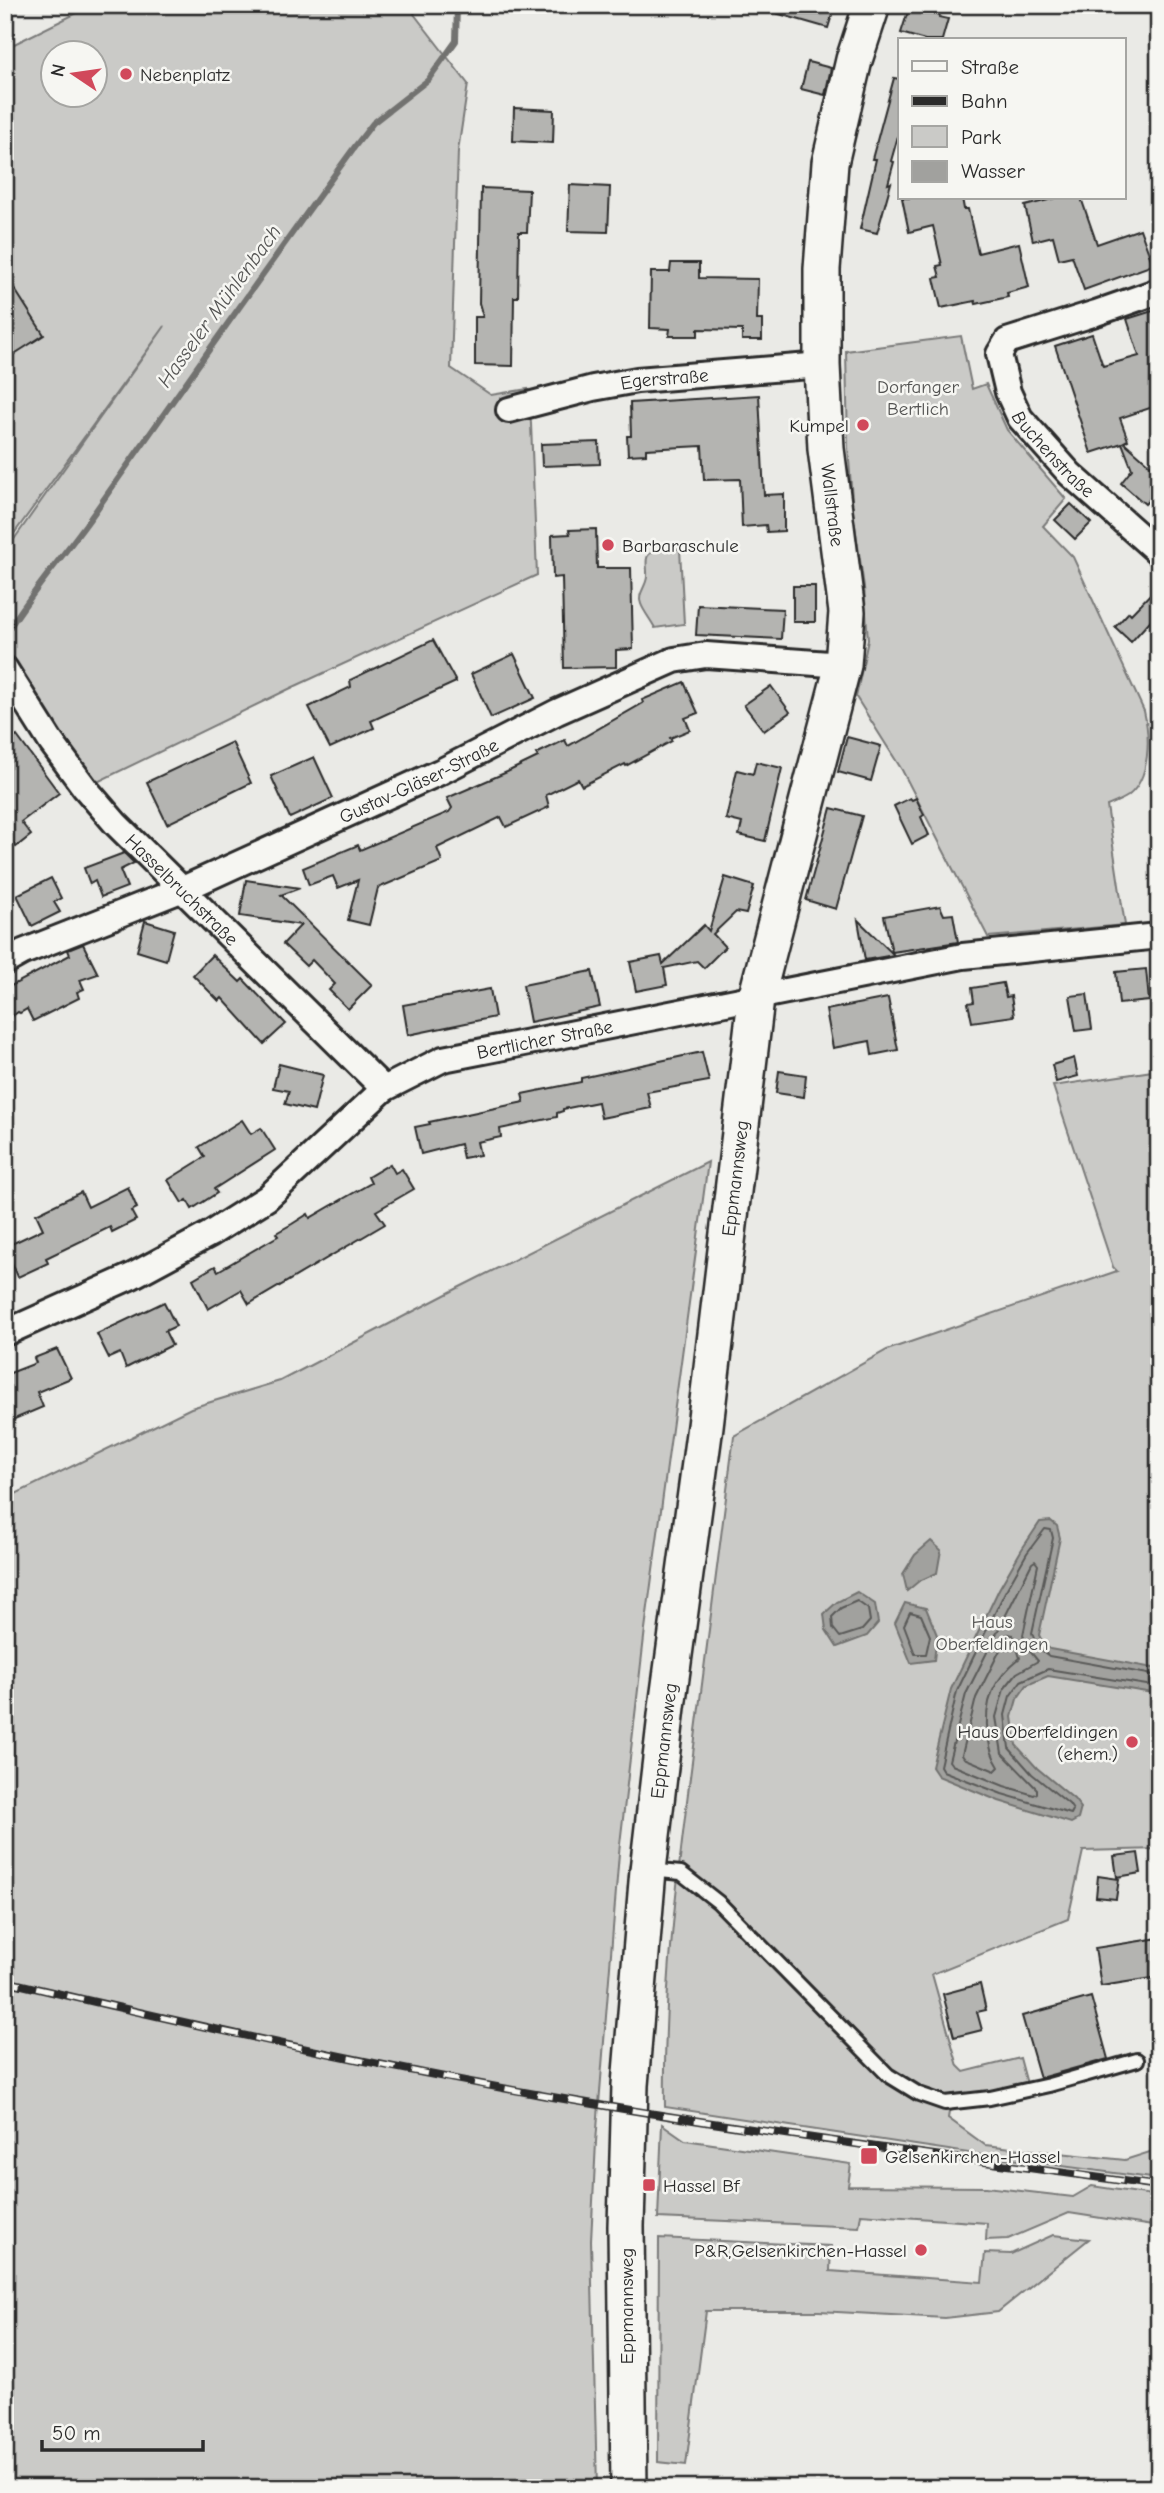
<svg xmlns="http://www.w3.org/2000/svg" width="1164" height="2493" font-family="'Comic Neue',sans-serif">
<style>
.green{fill:#cacac7;stroke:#7a7a79;stroke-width:2;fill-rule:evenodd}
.water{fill:#a1a19e;stroke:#727270;stroke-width:2}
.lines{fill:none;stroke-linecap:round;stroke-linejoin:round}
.shore{stroke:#5a5a59;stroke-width:2}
.stream{stroke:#727270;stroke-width:6}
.building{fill:#b4b4b1;stroke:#2b2b2b;stroke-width:2}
.lane-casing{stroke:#2b2b2b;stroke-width:18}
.street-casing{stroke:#2b2b2b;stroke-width:30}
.secondary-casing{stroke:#2b2b2b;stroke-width:40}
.lane{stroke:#f6f6f2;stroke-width:12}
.street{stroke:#f6f6f2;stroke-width:24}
.secondary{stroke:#f6f6f2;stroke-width:35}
.rail-casing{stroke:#2b2b2b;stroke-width:8}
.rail{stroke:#f6f6f2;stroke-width:5;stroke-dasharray:16;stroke-linecap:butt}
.poi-dot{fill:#d1495b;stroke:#f6f6f2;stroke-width:2.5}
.labels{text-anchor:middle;stroke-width:5;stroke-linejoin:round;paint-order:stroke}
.poi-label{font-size:19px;fill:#2b2b2b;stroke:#f6f6f2;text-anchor:start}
.street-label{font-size:19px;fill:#2b2b2b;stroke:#f6f6f2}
.park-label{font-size:19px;fill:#535352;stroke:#f6f6f2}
.water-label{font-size:21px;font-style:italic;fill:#545453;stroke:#f6f6f2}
</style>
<rect width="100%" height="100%" fill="#eaeae6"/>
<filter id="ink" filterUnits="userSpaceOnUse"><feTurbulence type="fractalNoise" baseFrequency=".0143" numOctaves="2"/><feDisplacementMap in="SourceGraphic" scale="14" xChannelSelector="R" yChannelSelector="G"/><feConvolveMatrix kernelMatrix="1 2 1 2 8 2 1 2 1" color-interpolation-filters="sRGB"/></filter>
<g filter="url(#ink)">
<g class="green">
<path d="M93 5H419L414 14 468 84 458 151 451 368 491 395 528 389 531 424 537 575 289 689 85 788 5 669V552L165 326 5 546V53L8 52 6 48ZM52 52H94V94H52Z"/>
<path d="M961 336 972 389 986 384 1007 430 1066 499 1043 526 1073 557 1144 711C1150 737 1151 778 1128 796 1122 800 1114 803 1107 806L1125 925 988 937 902 770 856 697 868 640 864 587 853 512 848 447 846 351Z"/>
<path d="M663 549H680L684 624 655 628C651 620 644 612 641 604 637 594 646 587 647 577 648 561 640 553 663 549Z"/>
<path d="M1159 1070V1849L1083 1851 1068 1919 932 1974 958 2066 964 2072 1020 2058 1027 2084 969 2095 952 2094 948 2118 985 2145 1125 2160 1159 2149V2179L988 2156 665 2107C663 1992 677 1877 692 1762 705 1655 720 1545 734 1436L887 1350 1117 1271 1113 1267 1053 1086Z"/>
<path d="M708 1162 645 1629 619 1853 596 2142 591 2241 597 2488H5V1499L191 1408 280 1381 460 1287Z"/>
<path d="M662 2124 685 2140 851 2164 848 2186 986 2187 1073 2197 1092 2186 1159 2196V2227L1069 2213 1008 2239 986 2240 987 2223 861 2214 859 2227 658 2218Z"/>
<path d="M1053 2235 1089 2239 998 2312 945 2318 819 2311H706L686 2465 658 2462 659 2238 831 2246 830 2271 982 2282 985 2253 1011 2254Z"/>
</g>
<g class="water">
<path d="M1051 1521 1057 1526 1060 1538 1039 1635 1043 1643 1050 1649 1159 1669V1694L1048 1676 1027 1685 1017 1699 1012 1717 1016 1745 1037 1768 1074 1799 1081 1808 1078 1819 1071 1823 999 1801 938 1776 932 1767 951 1689 999 1589 1022 1549 1040 1522Z"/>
<path d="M931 1541 941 1550 937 1573 919 1581 907 1591 903 1574 915 1555Z"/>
<path d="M857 1592 875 1604 878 1623 867 1636 837 1647 826 1630 824 1614 837 1602Z"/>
<path d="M905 1603 926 1608 937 1635 934 1660 911 1663 895 1623Z"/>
</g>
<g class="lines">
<g class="shore">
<path d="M1035 1561 1038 1565 1023 1635 1029 1650 1038 1661 1017 1673 1004 1689 996 1717 1002 1753 1037 1789V1793L1034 1795 1004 1786 952 1765 949 1761 966 1694 1032 1563Z"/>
<path d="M857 1601 868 1609 870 1621 862 1630 840 1637 833 1628 832 1617 841 1608Z"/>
<path d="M910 1612 921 1615 930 1636 926 1654H915L904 1625Z"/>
<path d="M1008 1634 1013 1635 1020 1658C994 1678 983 1702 988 1736 990 1748 992 1756 999 1767L995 1771 964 1758 962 1755 976 1698Z"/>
<path d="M1159 1676 1049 1656 1037 1647 1032 1633 1053 1538 1051 1530 1045 1529 1027 1553 1005 1592 957 1691 940 1766 943 1771 1002 1794 1071 1814 1073 1810 1069 1804 1032 1774 1009 1748 1005 1715 1010 1696 1021 1681 1048 1669 1159 1687"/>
</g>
<path class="stream" d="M5 635C33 589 69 550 99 506 184 385 269 264 356 145L373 123 428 80 456 41 457 5"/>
</g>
<g class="building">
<path d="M766 5H835L828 28 765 10Z"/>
<path d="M910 5H943L939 17 948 19 942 40H925L901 33Z"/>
<path d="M808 62 831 68 825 95 801 89Z"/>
<path d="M894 78 900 79V129L891 161 894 162 888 184 891 183 877 233 860 229 876 159H872Z"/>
<path d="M514 108 554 110 553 143 513 141Z"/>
<path d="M570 185 610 187 608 232 568 231Z"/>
<path d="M481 188 529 190 527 232H519L518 297H514L513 366 475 365V317H483L479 303Z"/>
<path d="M902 198H962L964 209H968L978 253 1019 243 1029 287 1007 293 1008 297 976 304 975 301 941 308 934 278 940 277 937 266 942 265 933 226 909 232Z"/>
<path d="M1056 198H1081L1097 244 1140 229 1153 265 1084 290 1072 256 1059 259 1053 236 1033 241 1025 206Z"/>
<path d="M671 263H699V278L758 279 757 320H762V340H742V330L698 329V336H669L670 329 650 328 651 272H670Z"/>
<path d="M5 274 44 335 5 360Z"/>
<path d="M1159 309V405L1120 418 1128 440 1124 442 1159 473V489L1145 504 1121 483 1132 469 1122 443 1091 453 1055 346 1092 334 1103 366 1139 356 1127 319Z"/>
<path d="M759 395 764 495 784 494V531L767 532 766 525 742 527 740 479 704 480 702 446 646 449V454L628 455 627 436H631L630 403Z"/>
<path d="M599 442 600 464 542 466 541 444Z"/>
<path d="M1071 504 1091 523 1075 539 1055 520Z"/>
<path d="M596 529 597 568H631L633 649 616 650V667L564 668 562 577 553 578 552 535 570 534 569 530Z"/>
<path d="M1159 585V611L1131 642 1115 627 1129 612 1131 614Z"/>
<rect x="793" y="586" width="22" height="36"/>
<path d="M698 605 783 609 781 639 696 635Z"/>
<path d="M433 640 456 682 371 721 374 728 330 748 309 707 351 687 350 680Z"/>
<path d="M514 654 535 698 491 718 471 674Z"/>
<path d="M684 682 698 713 685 718 690 730 670 738 672 741 626 766 625 764 582 786 578 779 546 795 549 807 506 827 501 817 437 848 442 861 378 888 369 925 348 920 358 880 338 888 333 876 309 885 303 868 358 845 360 850 449 812 452 808 447 798 507 772 538 757 536 754 565 740 568 746 643 703 642 700Z"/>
<path d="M771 686 790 712 764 731 744 705Z"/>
<path d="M17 736 59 793 21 822 31 835 16 847 5 833V745Z"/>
<path d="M847 737 881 746 871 781 838 772Z"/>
<path d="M232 742 251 783 167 824 147 782Z"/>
<path d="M314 757 333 798 290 818 271 776Z"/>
<path d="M756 762 782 768 765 841 739 835 742 823 726 819 737 770 753 774Z"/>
<path d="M910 798 912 800 916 798 924 815 921 817 929 835 912 844 894 806Z"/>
<path d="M831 808 862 816 836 909 806 900Z"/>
<path d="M124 853 134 863 120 870 127 887 101 897 95 881 90 884 84 868Z"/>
<path d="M725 877 754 886 746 914 736 912 713 934 725 947 704 968 697 961 664 968 667 985 636 991 630 962 661 956 663 964 704 925 709 931Z"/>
<path d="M51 878 61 898 54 902 60 912 32 926 17 895Z"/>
<path d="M246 880 300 888 281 895 372 985 348 1009 329 990 335 984 312 960 306 966 283 944 301 925 240 916Z"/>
<path d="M940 906 944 915 953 914 958 942 892 952 884 916Z"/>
<path d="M858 920 894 955 865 960Z"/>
<path d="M145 921 174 930 166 960 137 951Z"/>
<path d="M83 944 98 974 80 980 84 989 77 992 79 998 33 1021 27 1009 20 1013 18 1012 5 1021V989L70 955 68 950Z"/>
<path d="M212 955 240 982 243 979 286 1024 264 1044 222 998 219 1001 193 975Z"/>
<path d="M1146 969 1149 1001 1119 1004 1116 972Z"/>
<path d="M592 971 600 1007 530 1022 523 985Z"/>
<path d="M1003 983 1006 997 1011 996 1014 1016 972 1022 968 1003 974 1002 972 988Z"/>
<path d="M490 989 495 1017 408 1035 403 1005Z"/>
<path d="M1087 994 1092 1029 1076 1031 1070 996Z"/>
<path d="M888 998 898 1050 872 1055 870 1041 833 1048 826 1010Z"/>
<path d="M702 1052 709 1081 647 1092 651 1108 601 1118 598 1102 563 1109V1111L557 1113V1117L500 1129 501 1137 477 1142 480 1155 463 1158 460 1144 421 1154 415 1127 430 1124 429 1122 524 1102 522 1094 581 1082V1078Z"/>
<path d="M1074 1058 1078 1076 1056 1082 1052 1065Z"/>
<path d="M279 1064 323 1075 314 1111 285 1104 289 1091 273 1088Z"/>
<path d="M779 1071 806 1075 804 1097 776 1093Z"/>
<path d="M242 1120 251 1134 261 1128 275 1150 214 1189 217 1193 192 1209 187 1200 182 1203 168 1180 205 1157 199 1147Z"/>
<path d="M390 1164 395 1173 402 1169 414 1189 376 1211 385 1224 249 1304 241 1290 208 1309 193 1279 215 1266 218 1271 278 1236 276 1233 292 1224 308 1214 310 1218 341 1200 371 1183 368 1177Z"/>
<path d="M128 1187 137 1208 131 1211 136 1220 112 1232 110 1227 46 1258 48 1263 18 1277 5 1247 43 1229 36 1214 81 1192 88 1207Z"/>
<path d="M164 1302 176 1326 165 1331 172 1345 126 1368 120 1353 109 1358 97 1334Z"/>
<path d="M57 1349 71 1378 37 1392 43 1407 5 1423V1375L36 1363 34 1358Z"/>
<path d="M1138 1853 1141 1873 1117 1877 1114 1856Z"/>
<path d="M1098 1876 1119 1879 1116 1899 1096 1897Z"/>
<path d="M1159 1938V1977L1101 1986 1095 1948Z"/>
<path d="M980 1984 986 2010 977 2012 982 2030 954 2037 943 1994Z"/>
<path d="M1091 1997 1108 2059 1040 2078 1022 2016Z"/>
</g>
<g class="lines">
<defs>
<path id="lane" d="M649 1870 681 1873 718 1902 888 2075 919 2094 945 2103 990 2098 1049 2085 1137 2060"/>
<g id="street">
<path id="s1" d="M1159 291 1096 313 1007 341 999 354 1008 392 1020 418 1070 474 1159 553"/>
<path id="s2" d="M509 410 593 388 637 380 822 365"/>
<path id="s3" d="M5 669 51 742 85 788 116 824 384 1089"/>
<path id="s4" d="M5 962 23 952 183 889 440 772 557 712 674 660 706 655 843 665"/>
<path id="s5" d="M5 1333 132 1276 210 1234 267 1198 384 1089 443 1059 963 956 1159 936"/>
</g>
<g id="secondary">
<path id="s6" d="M629 2488 626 2226 630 2085 648 1870 667 1707 705 1426 756 999 843 665 847 612 826 449 822 365V269L830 163 854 60 872 5"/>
</g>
</defs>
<use href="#lane" class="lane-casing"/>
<use href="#street" class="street-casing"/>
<use href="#secondary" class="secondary-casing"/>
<use href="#lane" class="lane"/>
<use href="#street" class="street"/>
<use href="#secondary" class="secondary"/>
<defs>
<path id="rail" d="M5 1981C183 2023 361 2063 541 2095 746 2131 953 2157 1159 2186"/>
</defs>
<use href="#rail" class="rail-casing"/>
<use href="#rail" class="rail"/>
</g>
</g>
<g class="poi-dot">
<circle cx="126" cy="74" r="7"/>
<circle cx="863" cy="425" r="7"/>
<circle cx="608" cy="545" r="7"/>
<circle cx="1132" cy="1742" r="7"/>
<rect x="860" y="2147" width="18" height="18" rx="3.5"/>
<rect x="642" y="2178" width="14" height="14" rx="3.5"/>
<circle cx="921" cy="2250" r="7"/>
</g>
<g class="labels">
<g class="poi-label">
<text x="140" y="81">Nebenplatz</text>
<text x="849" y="432" text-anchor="end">Kumpel</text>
<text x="622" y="552">Barbaraschule</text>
<text x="1118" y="1738" text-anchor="end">Haus Oberfeldingen<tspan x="1118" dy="22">(ehem.)</tspan></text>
<text x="885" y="2163">Gelsenkirchen-Hassel</text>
<text x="663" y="2192">Hassel Bf</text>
<text x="907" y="2257" text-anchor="end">P&amp;R,Gelsenkirchen-Hassel</text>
</g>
<g class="street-label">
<text dy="7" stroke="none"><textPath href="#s2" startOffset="159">Egerstraße</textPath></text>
<text dy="7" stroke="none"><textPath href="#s1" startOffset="292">Buchenstraße</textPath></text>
<text transform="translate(833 505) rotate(83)" y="7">Wallstraße</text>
<text dy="7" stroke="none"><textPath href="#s4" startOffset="452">Gustav-Gläser-Straße</textPath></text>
<text dy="7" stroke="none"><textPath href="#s3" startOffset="284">Hasselbruchstraße</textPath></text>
<text dy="7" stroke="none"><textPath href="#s5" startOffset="625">Bertlicher Straße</textPath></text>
<text dy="7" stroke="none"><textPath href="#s6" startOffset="1316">Eppmannsweg</textPath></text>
<text dy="7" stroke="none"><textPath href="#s6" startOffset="749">Eppmannsweg</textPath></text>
<text transform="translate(626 2306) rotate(-90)" y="7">Eppmannsweg</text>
</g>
<g class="park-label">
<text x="918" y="393">Dorfanger<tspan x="918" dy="22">Bertlich</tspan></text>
<text x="992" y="1628">Haus<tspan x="992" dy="22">Oberfeldingen</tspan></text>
</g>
<g class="water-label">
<text transform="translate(219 306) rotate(-54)" y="7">Hasseler Mühlenbach</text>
</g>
</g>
<rect width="1164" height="2493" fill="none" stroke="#f6f6f2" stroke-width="28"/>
<rect x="14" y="14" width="1136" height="2465" fill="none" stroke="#2b2b2b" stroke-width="2.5" filter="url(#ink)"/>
<rect x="898" y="38" width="228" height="161" fill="#f6f6f2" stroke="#a5a5a2" stroke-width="2"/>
<rect x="912" y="61" width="35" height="10" fill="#f6f6f2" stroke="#a5a5a2" stroke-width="2"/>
<text x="961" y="74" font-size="21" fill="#2b2b2b">Straße</text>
<rect x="912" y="96" width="35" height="10" fill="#2b2b2b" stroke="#a5a5a2" stroke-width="2"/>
<text x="961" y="108" font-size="21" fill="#2b2b2b">Bahn</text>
<rect x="912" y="126" width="35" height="21" fill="#cacac7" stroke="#a5a5a2" stroke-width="2"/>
<text x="961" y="144" font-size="21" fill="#2b2b2b">Park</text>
<rect x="912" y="161" width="35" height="21" fill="#a1a19e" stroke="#a5a5a2" stroke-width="2"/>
<text x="961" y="178" font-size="21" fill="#2b2b2b">Wasser</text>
<g transform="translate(74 74) rotate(283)"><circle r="33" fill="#f6f6f2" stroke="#a5a5a2" stroke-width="2"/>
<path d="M0-5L12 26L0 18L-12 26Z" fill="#d1495b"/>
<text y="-10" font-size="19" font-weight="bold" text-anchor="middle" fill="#2b2b2b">N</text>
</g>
<path d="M42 2440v10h161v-10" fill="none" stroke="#2b2b2b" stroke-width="3.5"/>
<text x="52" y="2440" font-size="21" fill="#2b2b2b" stroke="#f6f6f2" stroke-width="5" paint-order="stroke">50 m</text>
</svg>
